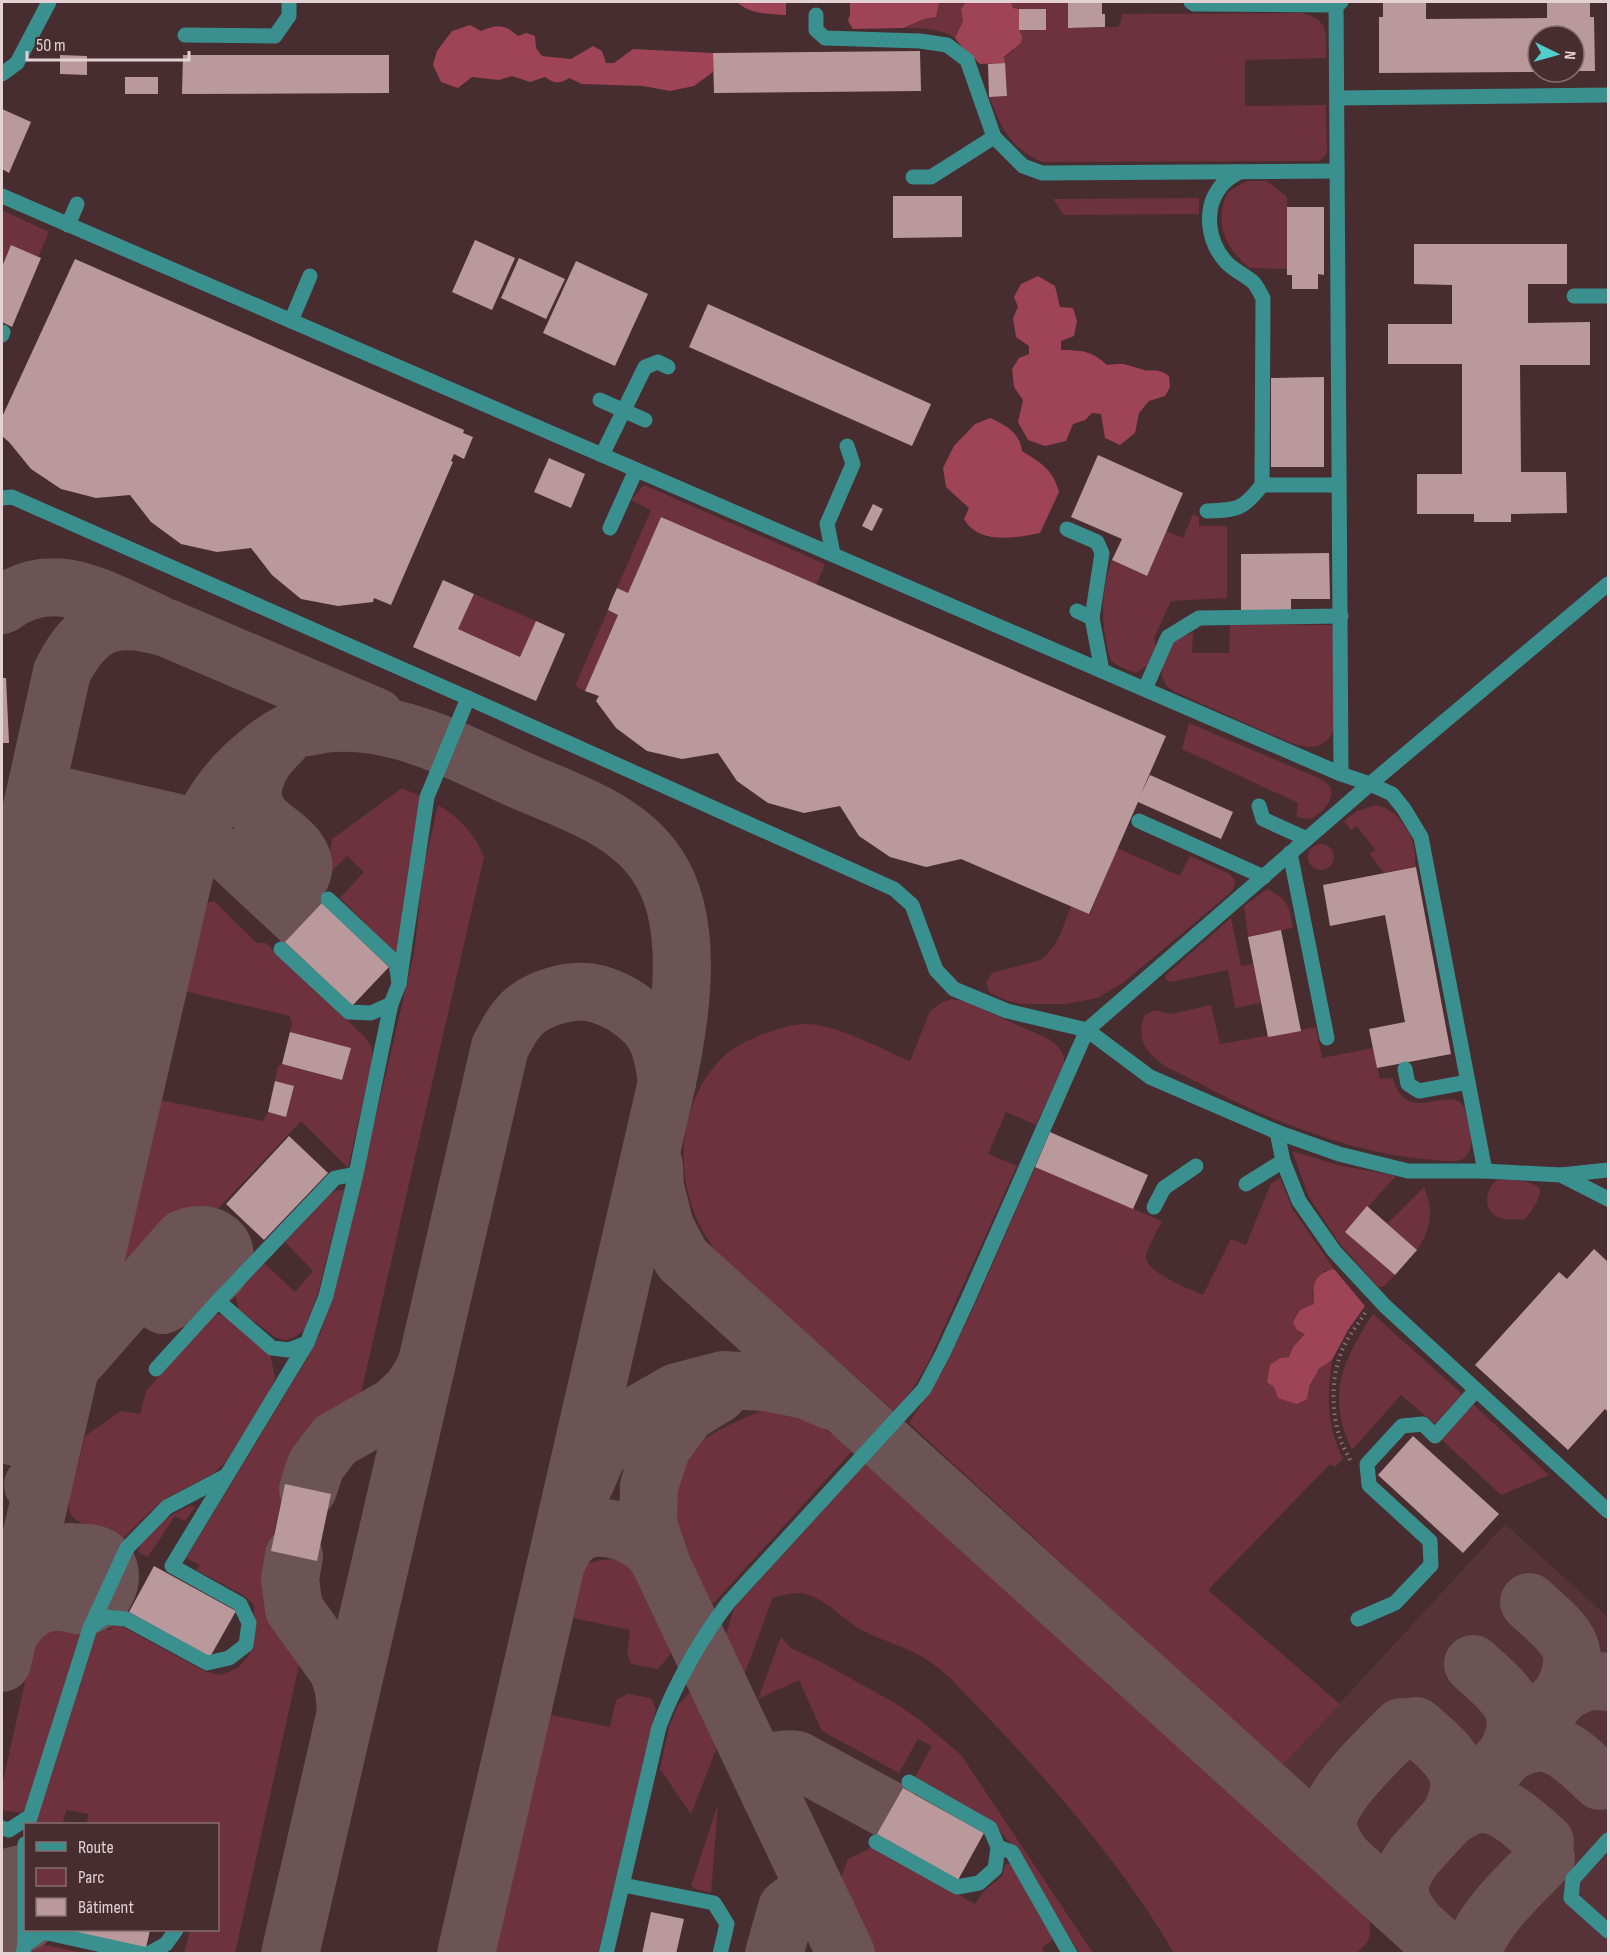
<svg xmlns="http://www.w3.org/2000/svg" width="1610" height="1955" font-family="'Sofia Sans Condensed',sans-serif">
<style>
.built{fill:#563339}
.green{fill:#6d323d}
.forest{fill:#9e4456}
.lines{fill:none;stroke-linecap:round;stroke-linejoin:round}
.taxiway{stroke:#6c5356;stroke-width:58}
.building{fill:#ba999d}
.path{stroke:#897275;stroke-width:4;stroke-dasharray:1.5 4.5;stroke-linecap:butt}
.minor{stroke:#3a8f8f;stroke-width:15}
</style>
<rect width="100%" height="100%" fill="#472c30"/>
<path class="built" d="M1505 1524 1608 1617V1953H1489L1282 1766Z"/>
<g class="green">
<path d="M939 2H966L961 9 963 21 955 38C940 28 920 28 903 28L924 19 936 17Z"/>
<path d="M1010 2H1068V28L1118 27 1121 22 1122 14 1302 13C1330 20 1326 34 1326 58L1245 60V106L1326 105 1327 152 1324 157 1318 161 1043 162C1010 149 1002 128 989 97L1007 96 1004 58 1014 50 1019 30 1046 29V10L1019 9 1013 8Z"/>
<path d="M1247 181H1267L1287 197V269L1249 268C1232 252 1219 237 1222 212 1223 205 1224 196 1230 191 1235 187 1241 184 1247 181Z"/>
<path d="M1199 198V214L1064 215 1053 199Z"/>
<path d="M2 210 49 232 38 257 11 245 2 267Z"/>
<path d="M644 485 825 564 816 585 661 517 628 593 617 588 651 510 631 500Z"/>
<path d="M1193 514 1199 517V526H1227V598L1171 601 1154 638 1156 646 1147 666 1136 673C1130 670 1120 668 1114 663 1108 658 1108 648 1106 641 1101 613 1102 588 1112 560L1146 576 1166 531 1183 538Z"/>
<path d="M474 594 536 621 520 657 458 629Z"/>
<path d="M608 610 618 615 585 691 575 686Z"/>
<path d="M1230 624 1332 625 1334 632 1335 727C1326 750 1312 749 1291 743L1175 692 1167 686 1162 678V669L1174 641 1193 632 1192 653H1229Z"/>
<path d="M1189 723 1323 780C1324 781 1330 786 1330 787 1336 799 1321 815 1311 818 1306 820 1301 818 1296 816L1298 803 1182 749Z"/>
<path d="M402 788 420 796 397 955 340 898 364 872 347 856 327 876 332 839Z"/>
<path d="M438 805C459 817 475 834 484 857L361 1393 314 1425 302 1440 292 1457 285 1484 265 1574V1591L268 1607 299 1665 235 1953H184L190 1930H218V1824H86L89 1814 67 1810 62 1824H35L97 1629 110 1630 116 1623 204 1671 222 1675 239 1667 249 1655 254 1640V1605L243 1595 196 1570 200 1565 186 1558 308 1357 321 1331 335 1291 414 953 424 866Z"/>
<path d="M1376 805C1393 808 1405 823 1412 839 1415 847 1415 859 1416 867L1384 873 1370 854 1375 850 1357 826 1351 830 1344 821 1357 811Z"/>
<circle cx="1321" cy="857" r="13"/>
<path d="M1117 848 1180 876 1190 856 1230 874 1235 880 1234 888 1228 895 1124 982 1098 998 1065 1004H1021L1008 1001 990 993 986 983 992 973 1040 960C1057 950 1064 924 1071 906L1090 914Z"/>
<path d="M1267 889C1288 900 1289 905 1293 928L1248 937 1244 906Z"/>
<path d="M214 901 257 943H266L364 1036 371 1046 373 1057 348 1168 301 1121 216 1211C206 1207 200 1205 191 1212L143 1262C136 1265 131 1265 125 1259L123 1250 160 1100 263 1121 268 1112 286 1117 294 1086 275 1081 278 1066 282 1064 342 1080 350 1048 290 1032 292 1024 290 1016 184 991 204 909 209 902Z"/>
<path d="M1231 918 1241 966 1253 964 1261 1003 1235 1008 1228 970 1170 982 1165 979 1167 974Z"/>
<path d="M952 999 964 1001 1049 1039C1058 1046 1065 1052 1064 1064L1036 1125 1006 1112 988 1154 1017 1166 927 1365 915 1385 895 1412 725 1260C720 1255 714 1249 710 1243 672 1188 674 1105 723 1057 734 1046 749 1040 763 1034 777 1029 793 1024 807 1024 838 1025 881 1049 910 1061L930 1011 942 1002Z"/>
<path d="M1211 1005 1220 1044 1316 1027 1322 1058 1373 1048 1380 1079 1393 1078C1405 1125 1444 1088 1461 1103 1465 1107 1466 1115 1467 1120 1469 1127 1472 1136 1471 1143 1471 1148 1468 1156 1463 1159 1456 1163 1445 1161 1436 1160 1384 1157 1331 1141 1282 1122 1242 1107 1204 1085 1166 1067 1146 1052 1136 1041 1144 1016L1154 1010 1171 1014Z"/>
<path d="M1292 1151 1338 1165 1396 1176 1345 1232 1395 1275 1383 1287H1378L1340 1244 1309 1197Z"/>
<path d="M1035 1167 1162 1221C1157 1231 1148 1247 1146 1256 1144 1272 1190 1289 1203 1295L1231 1239 1246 1245 1271 1183 1280 1178 1293 1210 1334 1269 1324 1271 1312 1293 1314 1304 1300 1310 1305 1334 1293 1347 1289 1357 1280 1358 1307 1399C1312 1379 1315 1371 1332 1360 1327 1398 1326 1424 1343 1459L1335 1467 1330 1464 1208 1590 1340 1704 1282 1766 909 1423 943 1370 975 1304Z"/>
<path d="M1496 1180C1509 1180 1531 1179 1540 1189 1540 1201 1532 1210 1524 1220 1518 1219 1510 1220 1504 1219 1483 1215 1483 1193 1496 1180Z"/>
<path d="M1424 1187C1434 1210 1431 1229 1417 1250L1387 1224Z"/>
<path d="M337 1190H344L318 1293 304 1330 295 1337 285 1340 275 1337 239 1310 235 1295 264 1263 295 1292 313 1271 285 1242 329 1195Z"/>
<path d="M218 1314 224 1316 270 1353 275 1378 266 1399 225 1463 214 1473 167 1498 154 1508 120 1541 76 1520C69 1514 68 1509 69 1500L85 1436 121 1411 140 1414 146 1391 213 1315Z"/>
<path d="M1373 1314 1462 1394 1435 1424 1401 1395 1352 1450C1326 1396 1342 1361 1373 1314Z"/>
<path d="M1473 1404 1549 1475 1501 1495 1441 1439Z"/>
<path d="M764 1409C797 1410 829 1430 853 1450L710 1607C701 1588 689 1568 681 1548 668 1512 672 1463 706 1438 722 1427 746 1418 764 1409Z"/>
<path d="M867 1462 1366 1914C1374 1930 1371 1943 1356 1953H1174C1114 1851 1032 1762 949 1677 939 1668 927 1659 915 1653 895 1643 874 1638 855 1626 839 1615 824 1599 805 1594 795 1591 783 1596 773 1597L743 1678 725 1638 734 1608Z"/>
<path d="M190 1506 195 1507 185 1521 175 1516 148 1557 138 1552C145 1530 170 1514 190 1506Z"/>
<path d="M610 1559C623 1562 631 1566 640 1576L674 1650 658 1669 631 1664 627 1653 630 1630 573 1618 584 1565 596 1561Z"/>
<path d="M51 1626 82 1628 26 1809 21 1813 2 1810V1786L32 1650 42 1627Z"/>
<path d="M781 1637 791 1648 819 1661 895 1703 920 1720 961 1755 1093 1953H1079L1017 1849 1006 1839 993 1821 915 1777 932 1746 918 1739 899 1773 822 1731 799 1680 758 1699Z"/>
<path d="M692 1690 719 1742 691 1814 660 1769 669 1727 678 1705Z"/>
<path d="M628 1694 651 1698 656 1709 598 1953 494 1954 550 1715 610 1727 616 1700Z"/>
<path d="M718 1804 711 1893 696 1889 691 1886Z"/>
<path d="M873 1847 975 1904 982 1893 1003 1875 1005 1864H1011L1054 1939 1043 1947V1953H875L840 1881 848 1859Z"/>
<path d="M46 1945 83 1953 32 1954 34 1946Z"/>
</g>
<g class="forest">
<path d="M737 2H786V15C769 14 749 14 737 2Z"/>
<path d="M850 2H939V3L936 17 924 19 903 28 853 29 848 21 850 14Z"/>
<path d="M966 2H1011L1013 8 1019 9V30L1022 36 1021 43 1004 57 1005 63 980 64 962 47 955 38 963 21 961 9Z"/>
<path d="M470 25 481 31C498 24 504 24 518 36L526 33 535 36 536 48 542 56 571 59 593 46 602 51 606 63H614L633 49 713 53V72L694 86 670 91 643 86 582 84 569 78C560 84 554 84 545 77L530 82 512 76 499 80 472 77 458 88 441 82 433 65 437 51 452 31Z"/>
<path d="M1038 276 1055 286 1060 307 1073 308 1077 321 1074 336 1061 341V350C1081 350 1092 351 1107 365 1127 363 1123 364 1141 369 1153 373 1156 367 1169 376L1170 387 1165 396 1149 401 1139 413 1135 433 1120 445 1105 438 1101 414 1092 413 1085 420 1073 424 1066 441 1045 446 1028 440 1018 422 1023 400 1014 387 1012 369 1019 358 1029 354V346L1016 337 1013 318 1018 307 1014 297 1021 284Z"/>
<path d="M990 418C1006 425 1020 433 1022 451 1041 463 1053 469 1059 492L1040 533C1015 538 979 545 964 519L969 508 946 487 943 468 954 446 975 424Z"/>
<path d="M1334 1269 1365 1306 1348 1330 1332 1360 1319 1369 1310 1385 1307 1399 1297 1404 1278 1398 1274 1387 1267 1382 1270 1365 1280 1358 1289 1357 1293 1347 1305 1334 1297 1330 1293 1322 1300 1310 1314 1304C1312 1285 1314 1273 1334 1269Z"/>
</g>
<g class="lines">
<g class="taxiway">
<path d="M2 605C54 566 102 600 154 622"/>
<path d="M282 740C260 760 239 794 264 820 276 832 297 843 302 859 305 866 303 875 298 880 277 905 251 872 234 858L304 923"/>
<path d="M37 836 32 831C29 814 34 800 51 794L174 822C196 835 195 862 168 869"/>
<path d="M27 883 21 879C18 862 22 847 40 842L163 869C185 882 185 905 161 915"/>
<path d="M11 923C5 903 20 889 39 890L153 917C168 926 173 942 162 956"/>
<path d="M2 942 62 672C88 621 114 613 167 628L376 717"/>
<path d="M2 950C8 939 15 937 27 938L141 965C159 976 163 1001 141 1010"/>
<path d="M2 987 16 986 130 1013 137 1017 146 1032 143 1049 138 1054"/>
<path d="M2 1033 119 1061C136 1071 141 1094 122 1105"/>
<path d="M2 1083 108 1108 115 1112 124 1127 120 1145 113 1151"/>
<path d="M2 1133 97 1155 110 1167 113 1175 112 1184 109 1192 100 1200"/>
<path d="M654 1165 655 1187 665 1227 682 1259 1449 1954"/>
<path d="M2 1183 86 1203C104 1213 106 1232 92 1246"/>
<path d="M2 1233 75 1250C91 1262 98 1284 78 1295"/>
<path d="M2 1283 64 1298C81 1309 84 1327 69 1341"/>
<path d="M2 1334 53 1346C70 1356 75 1379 56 1390"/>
<path d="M75 1362 183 1239C209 1226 237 1246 219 1271 210 1284 178 1296 163 1305"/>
<path d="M2 1384C21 1389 55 1390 57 1415 58 1424 54 1431 48 1437"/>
<path d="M2 1434C19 1438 51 1441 46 1466 45 1475 41 1481 33 1485"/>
<path d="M585 1483 597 1455 635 1416 677 1392 723 1380 766 1382 806 1390 831 1401"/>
<path d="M308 1489 316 1465 335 1440 395 1406 411 1391 426 1367"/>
<path d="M294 1556 290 1579 294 1609 338 1670 344 1689 346 1713"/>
<path d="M558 1559C562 1552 565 1544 571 1539 591 1518 629 1530 648 1546 654 1551 658 1559 662 1566L846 1954"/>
<path d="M662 1566 648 1524 649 1486 662 1447 687 1413 718 1394"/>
<path d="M1529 1602C1562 1633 1586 1645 1563 1693"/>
<path d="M8 1636C21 1613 40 1597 69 1603 78 1605 86 1608 96 1602 110 1593 116 1570 102 1558 93 1551 80 1553 70 1552"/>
<path d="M2 1663 190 850C205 813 225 780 257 755 267 746 279 738 291 732 296 729 302 728 308 727 381 709 456 751 520 780 568 801 627 819 657 865 696 922 681 1018 667 1082L466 1954"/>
<path d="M1473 1664C1504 1693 1531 1709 1506 1755"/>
<path d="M1416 1726C1449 1755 1474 1772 1449 1818"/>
<path d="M1506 1755C1547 1727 1570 1752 1600 1781"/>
<path d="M769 1792C766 1768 771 1756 797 1760L891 1811"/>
<path d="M1449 1818C1456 1813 1463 1809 1470 1806 1499 1796 1525 1825 1545 1842"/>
<path d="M1343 1857C1335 1847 1328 1836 1328 1823 1327 1797 1382 1747 1401 1727"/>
<path d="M2 1884 13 1876 26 1873"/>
<path d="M1413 1920C1394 1896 1397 1880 1414 1856L1563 1693C1578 1683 1591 1679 1608 1682"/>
<path d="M2 1923 15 1925 26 1922"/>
<path d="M290 1954 500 1047C505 1038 510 1027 517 1019 533 998 573 987 598 994 615 999 632 1009 645 1022 661 1038 664 1061 667 1082"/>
<path d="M774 1954 787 1908 799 1899H813L826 1911"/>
<path d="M1473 1954C1479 1921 1523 1882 1546 1858"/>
</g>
</g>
<g class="building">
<path d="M1068 2H1102V14H1105V27L1068 28Z"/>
<path d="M1426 2V19L1547 18V2H1590V17H1594L1595 71H1574V36H1538V72L1379 73V17H1383V3Z"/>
<rect x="1019" y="9" width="27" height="21"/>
<path d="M920 51 921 91 714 93 713 53Z"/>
<path d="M60 55 87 56V75L60 74Z"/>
<path d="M183 55H389V93L182 94Z"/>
<path d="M1005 63 1007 96 989 97 988 64Z"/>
<rect x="125" y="77" width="33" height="17"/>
<path d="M2 109 31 122 9 173 2 169Z"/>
<path d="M893 196H962V237L893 238Z"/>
<path d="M1287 207H1324V275L1318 274V289H1292V275H1287Z"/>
<path d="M475 240 515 258 492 310 452 292Z"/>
<path d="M1414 244H1567V284H1528V323L1590 322V365H1520L1521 472H1566L1567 513 1511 514V522H1474V514H1417V474H1462V364H1388V324H1452V285L1414 284Z"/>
<path d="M11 245 41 258 12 327 2 322V267Z"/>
<path d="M519 258 565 279 546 319 501 298Z"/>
<path d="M75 259 464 430 463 433 473 437 464 459 454 454 451 461 453 462 391 605 374 598 373 602 338 606 301 599 272 575 251 548 217 552 181 544 151 522 130 495 96 498 61 489 31 469 9 442 2 436V417Z"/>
<path d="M576 261 648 294 615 366 543 333Z"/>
<path d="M708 304 931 404 912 446 689 347Z"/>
<path d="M1324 377V467H1271V378Z"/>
<path d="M1098 455 1183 493 1147 576 1112 560 1122 539 1071 517Z"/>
<path d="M549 458 585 474 571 508 534 492Z"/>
<path d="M873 504 883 509 872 531 862 526Z"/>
<path d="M661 517 1166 736 1140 796 1150 775 1233 812 1221 839 1138 802 1089 914 961 859 926 867 890 857 859 836 840 806 804 813 768 803 737 781 718 753 682 759 647 751 616 728 596 701 599 696 585 691 618 615 608 610 612 599 617 588 628 593Z"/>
<path d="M1329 553 1330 599H1291V614H1241V554Z"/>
<path d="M443 580 474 594 458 629 520 657 536 621 565 634 536 701 413 647Z"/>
<path d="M2 678H6L9 743H2Z"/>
<path d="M1416 867 1451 1054 1377 1068 1369 1029 1405 1022 1385 915 1330 926 1323 885Z"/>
<path d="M322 903 389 967 352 1006 285 942Z"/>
<path d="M1281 930 1301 1031 1268 1037 1248 937Z"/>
<path d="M290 1032 351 1048 342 1080 282 1064Z"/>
<path d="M275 1081 294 1086 286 1117 268 1112Z"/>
<path d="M1050 1132 1148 1175 1133 1209 1035 1167Z"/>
<path d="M289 1136 328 1173 264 1240 226 1204Z"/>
<path d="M1367 1206 1417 1250 1395 1275 1345 1232Z"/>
<path d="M1594 1249 1608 1262V1412L1605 1409 1568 1450 1475 1365 1559 1272 1567 1279Z"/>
<path d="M1413 1436 1499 1514 1463 1553 1378 1475Z"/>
<path d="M285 1484 331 1494 317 1561 271 1551Z"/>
<path d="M154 1566 236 1611 210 1657 129 1612Z"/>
<path d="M903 1788 984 1833 958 1880 877 1834Z"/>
<path d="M651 1912 684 1919 676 1954H642Z"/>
<path d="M66 1930H150L146 1948Z"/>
</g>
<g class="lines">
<path class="path" d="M1350 1460C1347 1453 1342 1446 1340 1438 1332 1415 1331 1383 1339 1359 1344 1341 1357 1326 1367 1310"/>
<g class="minor">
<path d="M1191 2 1194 4 1336 5 1341 2"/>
<path d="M1336 2 1341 774"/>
<path d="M816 15V30L825 38 920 41 947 45 967 60 994 137 1023 166 1042 173 1337 171"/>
<path d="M185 35 275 36 289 16V2"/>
<path d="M2 74 17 63 49 2"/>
<path d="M1337 98 1608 95"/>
<path d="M1239 172C1233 176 1225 180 1221 186 1203 208 1207 242 1227 263 1235 271 1245 275 1253 282 1257 286 1260 293 1263 298L1262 485"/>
<path d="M913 177H931L994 137"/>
<path d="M2 196 1341 774 1370 784 1608 584"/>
<path d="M68 225 77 204"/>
<path d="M1574 296H1608"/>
<path d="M291 321 310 276"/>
<path d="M2 335 3 332"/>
<path d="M600 400 645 420"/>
<path d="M602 455 645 367 658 362 668 367"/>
<path d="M2 498 12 497 468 698 894 889 912 905 936 970 954 989 1007 1011 1087 1030 1370 784 1392 794 1404 809 1421 837 1485 1171"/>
<path d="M1207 511C1237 510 1243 510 1262 485H1339"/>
<path d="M610 528 636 470"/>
<path d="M1067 529 1097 542 1102 553 1092 618"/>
<path d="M833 554 827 524 853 464 847 446"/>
<path d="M1077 611 1092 618 1102 671"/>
<path d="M1145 689 1168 637 1199 618 1341 616"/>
<path d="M1259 806 1263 819 1307 839"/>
<path d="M1139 821 1264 877"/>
<path d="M1290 853 1327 1038"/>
<path d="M281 949 349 1012 371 1013 391 1004 399 984 396 963 328 899"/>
<path d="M399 984 427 797 468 698"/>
<path d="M1405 1069 1408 1084 1419 1091 1468 1082"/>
<path d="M1277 1132 1283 1161 1299 1201 1334 1251 1385 1306 1608 1511"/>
<path d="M356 1174 326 1296 307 1343 289 1350 272 1348 218 1301 335 1178 356 1174 391 1004"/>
<path d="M1561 1175 1608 1170"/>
<path d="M1246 1184 1283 1161"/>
<path d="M1154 1207 1164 1188 1196 1166"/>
<path d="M156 1369 218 1301"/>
<path d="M1358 1619 1395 1603 1431 1565 1430 1541 1369 1485 1367 1464 1402 1426 1423 1424 1435 1436 1476 1390"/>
<path d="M91 1626 127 1548 167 1507 226 1476"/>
<path d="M28 1824 90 1628 105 1617 126 1619 207 1663 229 1658 246 1645 249 1623 240 1604 172 1566 307 1343"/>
<path d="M2 1828 9 1830 29 1817"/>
<path d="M1608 1840 1573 1879 1571 1898 1608 1931"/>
<path d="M876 1842 957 1887 979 1883 995 1869 998 1847 990 1828 909 1782"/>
<path d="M25 1844V1945"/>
<path d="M998 1847 1012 1852 1070 1954"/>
<path d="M623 1885 714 1903 727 1924 720 1954"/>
<path d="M23 1954 25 1945 43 1932 143 1954"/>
<path d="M148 1954 166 1944 176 1930"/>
<path d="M606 1954 659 1727C674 1686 701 1638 728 1603L924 1389 943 1353 968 1299 1087 1030 1150 1077 1277 1132 1339 1154 1408 1171H1485L1561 1175 1608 1199"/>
</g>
</g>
<rect width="1610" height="1955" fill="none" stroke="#e3d1d3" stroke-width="6"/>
<rect x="24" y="1823" width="195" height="108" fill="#472c30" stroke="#856e71" stroke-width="1.5"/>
<rect x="36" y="1842" width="30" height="9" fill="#3a8f8f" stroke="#856e71" stroke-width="1.5"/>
<text x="78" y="1853" font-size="18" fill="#e3d1d3">Route</text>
<rect x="36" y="1868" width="30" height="18" fill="#6d323d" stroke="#856e71" stroke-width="1.5"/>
<text x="78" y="1883" font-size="18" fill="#e3d1d3">Parc</text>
<rect x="36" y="1898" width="30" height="18" fill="#ba999d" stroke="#856e71" stroke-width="1.5"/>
<text x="78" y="1913" font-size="18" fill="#e3d1d3">Bâtiment</text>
<g transform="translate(1556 54) rotate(95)"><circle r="28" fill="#472c30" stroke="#856e71" stroke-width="1.5"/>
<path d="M0-4.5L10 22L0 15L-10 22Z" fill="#52cdcd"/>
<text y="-9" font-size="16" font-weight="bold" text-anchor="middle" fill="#e3d1d3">N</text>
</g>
<path d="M27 51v9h162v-9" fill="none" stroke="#e3d1d3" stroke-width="3"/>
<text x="36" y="51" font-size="18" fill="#e3d1d3" stroke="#472c30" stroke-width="4.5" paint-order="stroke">50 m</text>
</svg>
